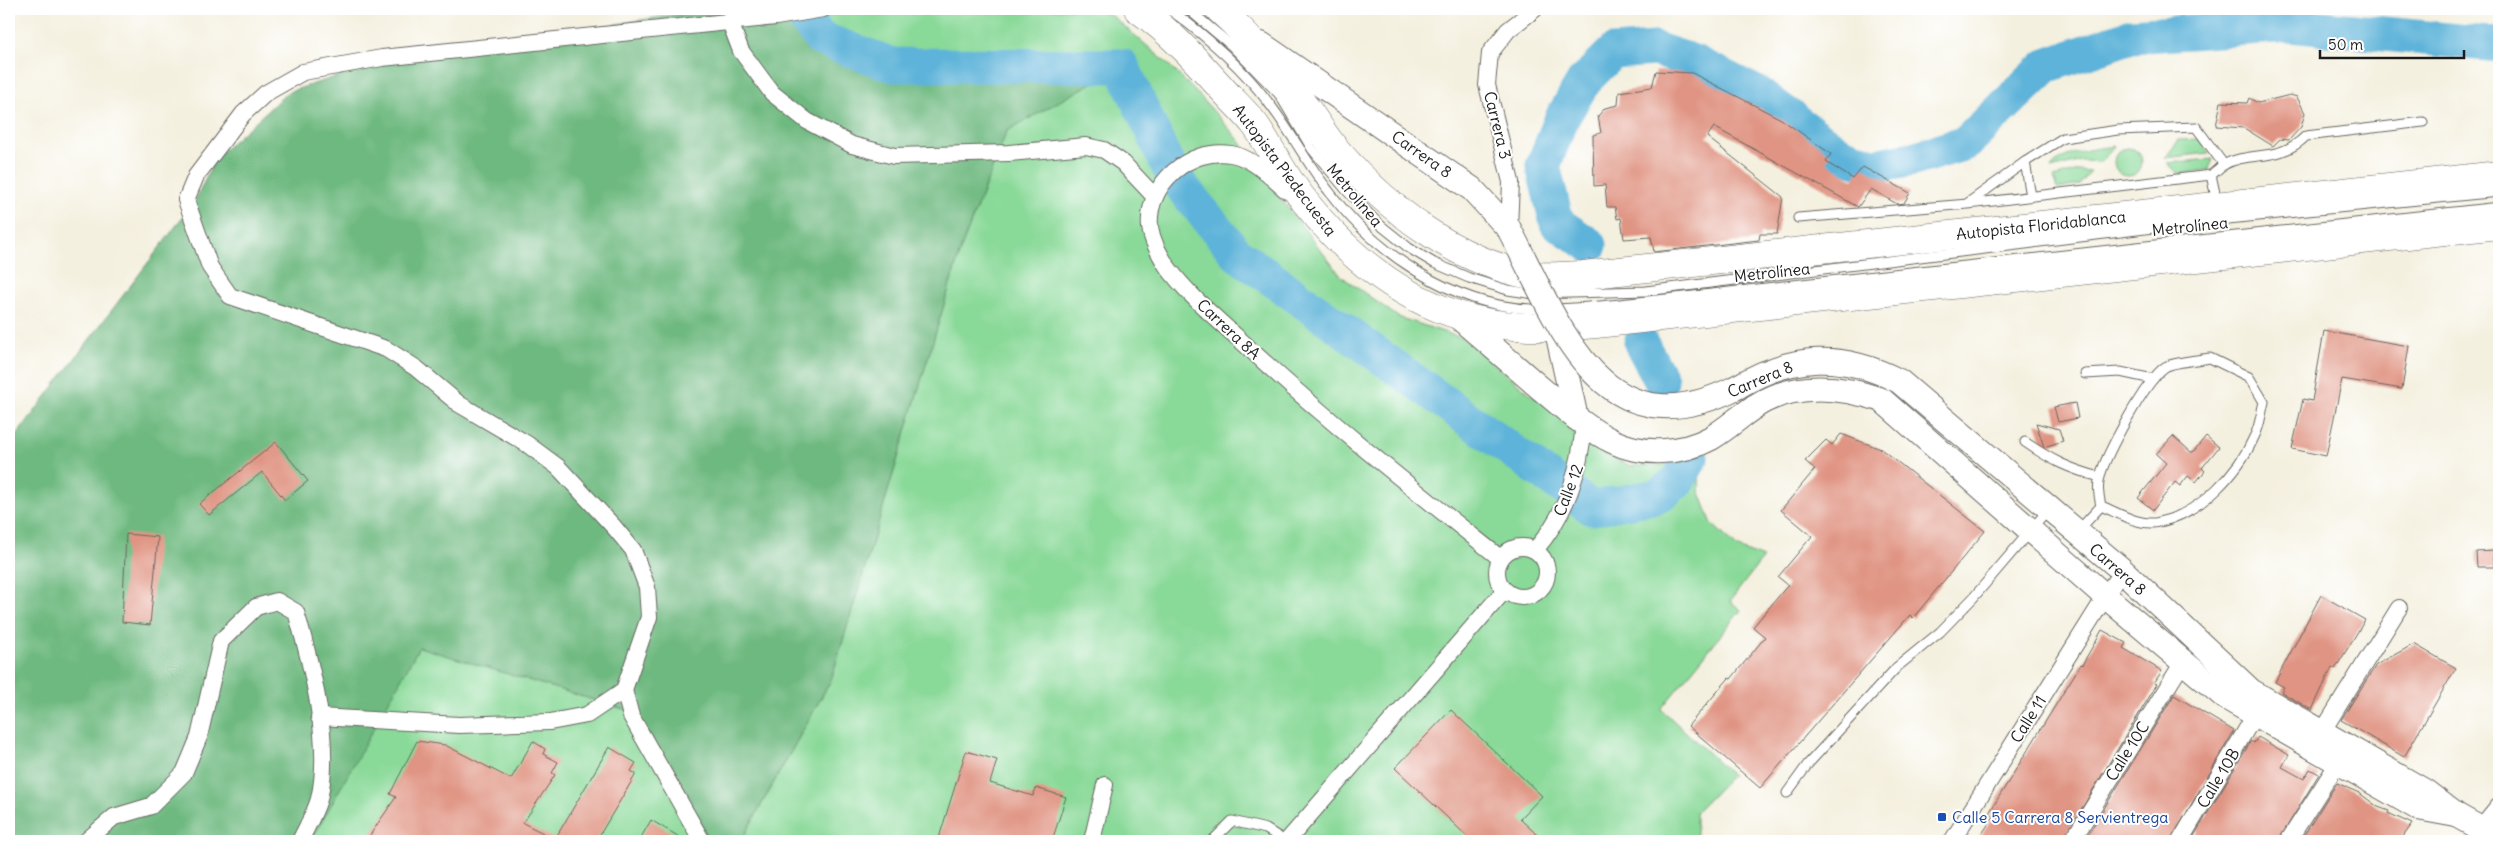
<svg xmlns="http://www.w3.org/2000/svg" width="2508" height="850" font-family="Delius,sans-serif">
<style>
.green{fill:#89d998;stroke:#527a5a}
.forest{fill:#6eb980;stroke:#456a4e}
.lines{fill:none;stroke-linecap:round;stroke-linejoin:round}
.river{stroke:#5db3d9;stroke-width:35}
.building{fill:#e09483}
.lane-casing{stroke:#686660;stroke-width:11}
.street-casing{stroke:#686660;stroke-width:18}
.secondary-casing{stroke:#686660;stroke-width:26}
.highway-casing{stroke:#686660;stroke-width:29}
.lane{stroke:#fff;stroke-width:9}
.street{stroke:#fff;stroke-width:16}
.secondary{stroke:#fff;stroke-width:24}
.highway{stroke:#fff;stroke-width:28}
.secondary-bridge-casing{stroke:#686660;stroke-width:26;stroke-linecap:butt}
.secondary-bridge{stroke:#fff;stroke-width:24}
.transit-dot{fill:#1a4fb4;stroke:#fff;stroke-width:2}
.labels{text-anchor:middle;stroke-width:4;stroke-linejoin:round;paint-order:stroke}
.street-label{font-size:16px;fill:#1c1c1c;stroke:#fff}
.transit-label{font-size:16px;fill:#164399;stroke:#fff;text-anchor:start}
</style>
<rect width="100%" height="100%" fill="#fff"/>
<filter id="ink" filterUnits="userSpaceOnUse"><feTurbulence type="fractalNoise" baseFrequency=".02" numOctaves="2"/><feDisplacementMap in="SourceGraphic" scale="10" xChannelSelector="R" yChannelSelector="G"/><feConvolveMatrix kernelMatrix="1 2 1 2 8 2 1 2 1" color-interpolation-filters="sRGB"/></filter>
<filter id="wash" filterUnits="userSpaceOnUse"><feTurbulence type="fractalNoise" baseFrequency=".0096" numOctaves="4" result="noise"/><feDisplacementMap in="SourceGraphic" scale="20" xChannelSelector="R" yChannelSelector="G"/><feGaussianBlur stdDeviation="1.12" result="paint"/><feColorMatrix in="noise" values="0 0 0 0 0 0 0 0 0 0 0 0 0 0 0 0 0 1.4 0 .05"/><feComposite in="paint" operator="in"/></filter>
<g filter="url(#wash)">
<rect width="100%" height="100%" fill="#f4f0df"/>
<g class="green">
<path d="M797 9H1095L1111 15 1167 63 1200 96 1239 140 1277 194 1341 276 1398 317 1462 338 1606 455 1631 466 1662 465 1700 457 1699 490 1712 524 1738 548 1763 558 1730 601 1741 610 1661 709 1732 775 1696 812V841H741L831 680 962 245 1007 130 1121 67 893 65 821 39Z"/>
<path d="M2200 139 2209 153 2165 158 2179 140Z"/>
<path d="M2115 146 2101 162 2082 161 2051 169C2062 151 2095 149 2115 146Z"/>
<circle cx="2128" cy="162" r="14"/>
<path d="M2213 159 2209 170 2179 174 2167 163Z"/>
<path d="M2078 171 2091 172 2079 185 2058 189 2054 178Z"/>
<path d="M418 646 633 712 711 841H311Z"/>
</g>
<path class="forest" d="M709 9H797L821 39 893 65 1122 66 1007 131 962 245 831 680 741 841H711L633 712 419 647 311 841H9V445L195 201 216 157 288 92 383 62Z"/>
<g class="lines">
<g class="river">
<path d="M797 9 821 39 893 65 1122 66 1173 176 1237 254 1592 508 1658 496 1678 481 1691 458"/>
<path d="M1590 245 1557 223 1543 166 1562 118 1584 81 1613 52 1655 49 1694 62 1762 96 1839 153 1874 166 1913 159 1966 143 2046 66 2131 36 2290 25 2499 45"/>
<path d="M1641 343 1661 380"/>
</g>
</g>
<g id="blocks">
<g class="building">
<path d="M1656 71 1692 73 1781 119 1831 154 1826 162 1853 179 1863 167 1910 193 1904 203 1897 204 1871 189 1858 207 1714 127 1707 137 1783 197 1777 234H1760L1759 240 1654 252 1651 237 1624 239 1621 218 1617 219 1615 207H1607L1605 185 1594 186 1593 135 1601 133 1598 116 1605 108 1618 105 1619 92 1652 87Z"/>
<path d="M2290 95 2297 97 2305 113 2301 127 2289 140 2280 139 2273 146 2244 128 2216 126 2221 102 2247 103 2249 98 2258 103Z"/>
<path d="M2324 331 2409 346 2402 389 2342 379 2326 456 2292 449 2303 399 2312 401Z"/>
<path d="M2075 403 2078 418 2058 422 2054 407Z"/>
<path d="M2036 423 2059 429 2063 441 2044 447Z"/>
<path d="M1841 434 1881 449 1985 531 1913 618 1910 615 1760 788 1688 726 1729 678 1731 679 1765 637 1753 627 1788 585 1778 577 1812 536 1781 510 1815 469 1805 461 1826 440 1832 445Z"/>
<path d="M2173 436 2191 452H2193L2206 436 2219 447 2202 468 2205 471 2196 482 2188 476 2180 486 2175 482 2153 510 2138 498 2166 463 2156 454Z"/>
<path d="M276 442 308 481 285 500 262 472 209 515 199 504Z"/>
<path d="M126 534 158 537 150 625 122 622Z"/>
<path d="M2493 551 2494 567H2477L2476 552Z"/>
<path d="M2321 595 2365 620 2335 669 2332 667 2312 710 2281 692 2284 687 2275 682Z"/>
<path d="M2102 630 2126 643 2123 648 2162 671 2154 683 2157 684 2062 841H1977L1994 816 1989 813 2081 664 2082 665Z"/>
<path d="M2414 644 2456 668 2404 757 2341 720 2376 665Z"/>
<path d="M2174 695 2234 731 2170 841H2084Z"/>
<path d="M1451 710 1542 796 1520 819 1544 841H1472L1395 768Z"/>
<path d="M2258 737 2289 755 2282 767 2304 779 2310 769 2319 774 2278 841H2191L2251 741 2254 743Z"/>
<path d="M417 741 445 745 511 779 533 741 545 749 543 754 558 762 552 773 555 775 523 823 555 839 609 747 636 763 631 771 636 774 596 841H366L396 797 390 794Z"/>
<path d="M966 751 997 760 990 783 1033 796 1036 788 1066 797 1052 841H938Z"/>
<path d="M2337 783 2358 792 2378 807 2389 811 2388 813 2412 824 2400 841H2307L2302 838Z"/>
<path d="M651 820 686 841H639Z"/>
</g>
</g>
</g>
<g filter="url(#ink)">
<use href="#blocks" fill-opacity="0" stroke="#686660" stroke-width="1"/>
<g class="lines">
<defs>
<g id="lane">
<path d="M1169 9C1205 35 1241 66 1268 102 1290 130 1306 162 1328 190 1373 251 1452 306 1531 309 1569 310 1609 305 1648 301L2499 207"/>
<path d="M1188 9 1232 46 1279 94 1312 149 1347 191 1379 224 1409 248 1434 263 1469 278 1508 290 1534 294 1646 291 2218 220 2499 192"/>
<path d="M2211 175 2217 202"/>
<path d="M2031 196 2025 162 2063 138 2118 130 2196 127 2224 165"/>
<path d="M1968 203 2025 162"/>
<path d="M1798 218 1968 204 2211 175C2215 172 2219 168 2223 165 2252 150 2279 163 2306 136L2423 122"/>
<path d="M2210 358 2249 377 2264 402C2261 413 2260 426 2255 435 2239 472 2200 514 2159 522 2140 527 2119 513 2101 506 2099 496 2097 487 2100 476 2107 453 2145 381 2165 367 2172 362 2199 360 2210 358Z"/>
<path d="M2085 374 2120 372 2153 379"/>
<path d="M2025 442C2051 460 2069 469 2100 477"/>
<path d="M2078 531 2101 506"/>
<path d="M1787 793 1808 764 1897 667 1940 632 1973 598 2049 509"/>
<path d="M1212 841 1232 821 1266 829 1285 841"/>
</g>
<g id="street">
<path d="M730 22 741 51 772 93 807 121 852 145 894 156 1009 153 1086 146 1104 150 1123 163 1155 197"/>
<path d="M1287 191C1270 177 1254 158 1231 154 1190 147 1146 184 1150 227 1152 241 1159 253 1166 265 1189 297 1222 323 1251 350 1331 424 1416 491 1500 558"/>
<path d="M1509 229 1511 182 1487 85 1490 53 1508 30 1535 9"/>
<circle cx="1522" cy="572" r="25"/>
<path d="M1535 550C1567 513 1580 472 1584 423"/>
<path d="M624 690 631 716 702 841"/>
<path d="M319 717 459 725 550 722 587 715 624 690 649 617 647 587 633 550 614 527 558 467 527 444 459 404 416 368 386 349 230 296 210 267 186 200 196 176 243 114 266 93 303 72 382 58 776 17 823 9"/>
<path d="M2322 732 2399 608"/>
<path d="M2481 828 2499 806"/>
<path d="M86 841 114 817 151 806 184 773 199 737 221 641 256 607 277 601 296 612C312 666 332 744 319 799 315 813 306 828 300 841"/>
<path d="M1092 841 1105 785"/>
<path d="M1287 841 1504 591"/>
<path d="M1952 841 2122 570"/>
<path d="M2072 841 2183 662"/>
<path d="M2180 841 2255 715"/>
<path d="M2288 841 2338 763"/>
</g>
<g id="secondary">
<path d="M1261 44 1472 189 1509 229"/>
<path d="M1456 315C1484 339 1511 363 1539 387 1562 406 1585 428 1612 441 1642 456 1682 454 1711 438 1730 427 1745 411 1764 401 1802 382 1844 387 1882 400L2105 596 2225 697 2418 808 2456 815"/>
<path d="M1556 327 1576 418"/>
<path d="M1737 387C1792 354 1842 352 1899 381L2122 570 2251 691 2426 792 2456 815 2499 839"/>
</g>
<g id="highway">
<path d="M1138 9C1171 32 1198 62 1225 92 1235 103 1247 114 1256 126 1268 143 1277 163 1289 180 1347 263 1424 323 1528 327 1550 328 1573 326 1596 324L2499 225"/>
<path d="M1219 9C1254 40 1281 75 1309 112 1318 125 1327 140 1338 152 1387 208 1455 261 1530 275 1546 278 1566 275 1583 275L2499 175"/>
</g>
</defs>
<use href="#lane" class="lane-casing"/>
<use href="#street" class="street-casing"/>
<use href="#secondary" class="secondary-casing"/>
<use href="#highway" class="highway-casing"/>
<use href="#lane" class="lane"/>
<use href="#street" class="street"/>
<use href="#secondary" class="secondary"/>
<use href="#highway" class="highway"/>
<defs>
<path id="secondary-bridge" d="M1509 229C1560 325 1601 456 1737 387"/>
</defs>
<use href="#secondary-bridge" class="secondary-bridge-casing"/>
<use href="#secondary-bridge" class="secondary-bridge"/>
</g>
</g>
<rect class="transit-dot" x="1937" y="812" width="10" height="10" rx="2.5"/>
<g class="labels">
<g class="street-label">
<text transform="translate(1498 125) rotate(76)" y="6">Carrera 3</text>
<text transform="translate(1422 154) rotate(35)" y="6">Carrera 8</text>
<text transform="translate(1285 170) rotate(53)" y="6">Autopista Piedecuesta</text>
<text transform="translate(1355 195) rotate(50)" y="6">Metrolínea</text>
<text transform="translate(2041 225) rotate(-6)" y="6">Autopista Floridablanca</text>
<text transform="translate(2190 226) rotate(-6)" y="6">Metrolínea</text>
<text transform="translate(1772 272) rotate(-6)" y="6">Metrolínea</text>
<text transform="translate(1229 329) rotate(43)" y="6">Carrera 8A</text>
<text transform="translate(1760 379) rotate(-23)" y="6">Carrera 8</text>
<text transform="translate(1568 490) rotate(-69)" y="6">Calle 12</text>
<text transform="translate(2118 569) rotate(41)" y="6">Carrera 8</text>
<text transform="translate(2028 719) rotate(-58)" y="6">Calle 11</text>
<text transform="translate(2127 751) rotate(-58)" y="6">Calle 10C</text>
<text transform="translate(2218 778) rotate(-59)" y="6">Calle 10B</text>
</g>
<g class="transit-label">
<text x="1952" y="823">Calle 5 Carrera 8 Servientrega</text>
</g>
</g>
<rect width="2508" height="850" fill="none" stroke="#fff" stroke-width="30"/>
<path d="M2320 50v8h144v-8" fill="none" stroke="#1c1c1c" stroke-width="2.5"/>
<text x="2328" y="50" font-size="15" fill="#1c1c1c" stroke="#ffffff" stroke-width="4" paint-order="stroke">50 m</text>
</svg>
